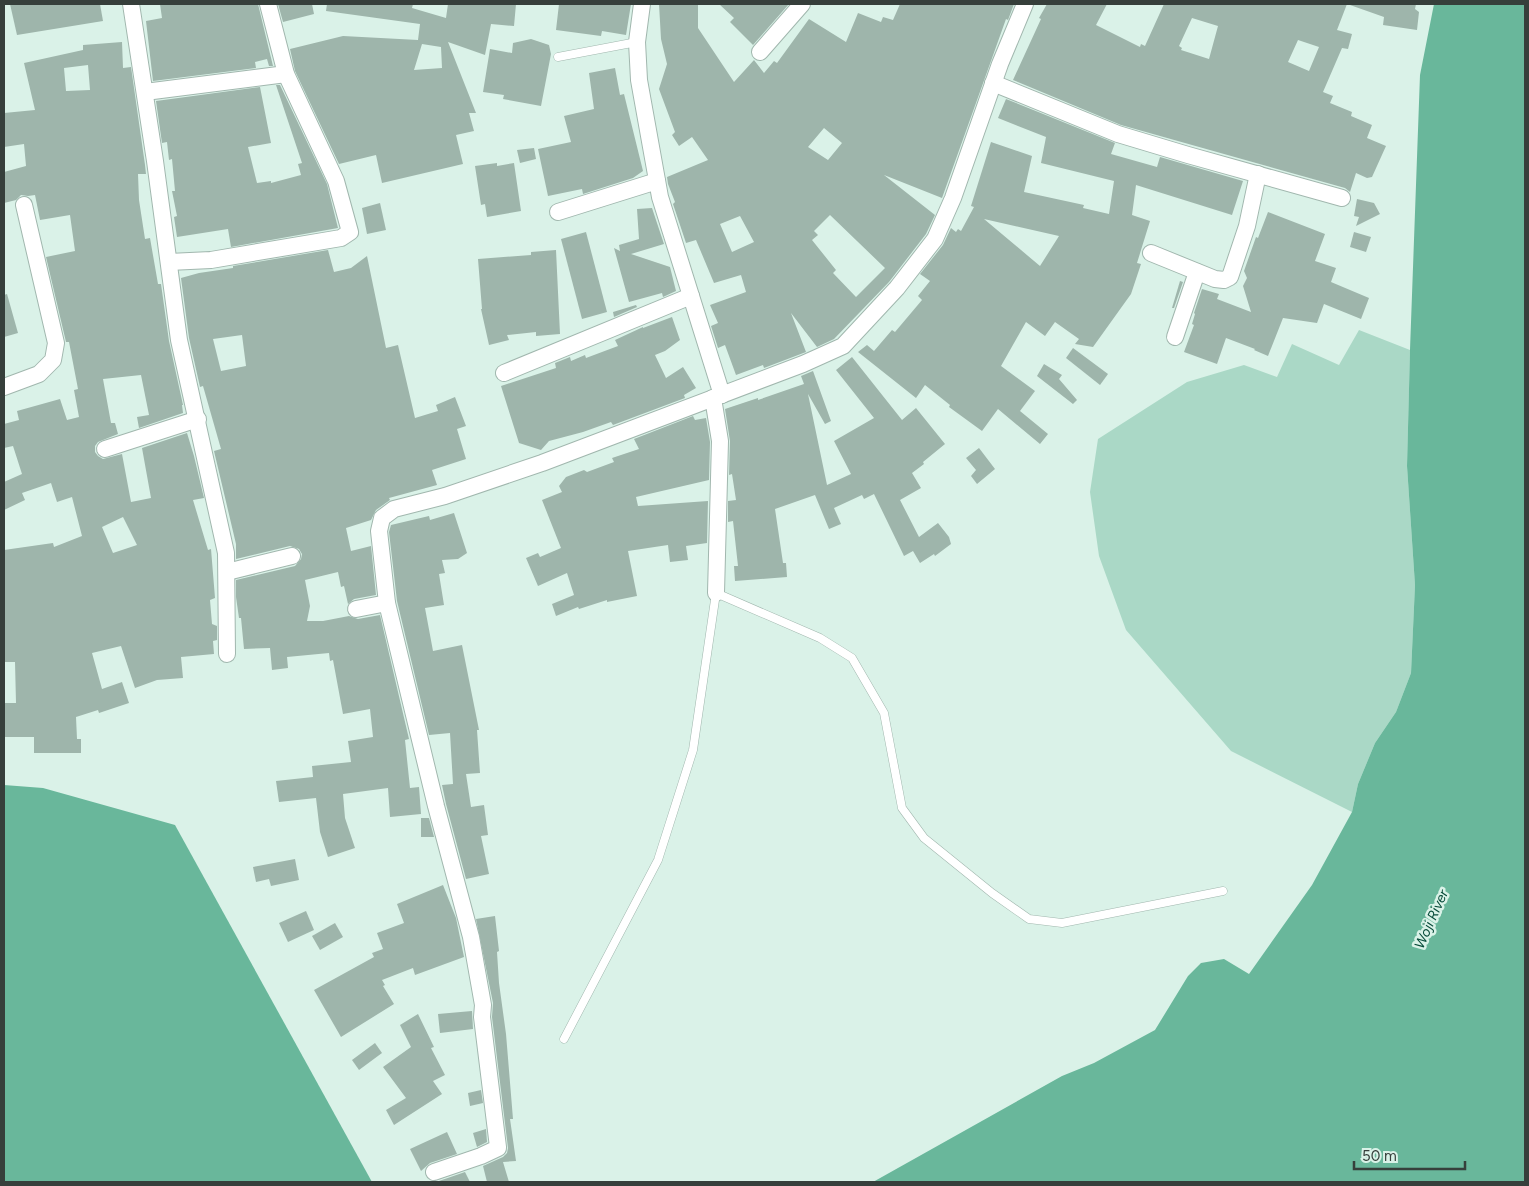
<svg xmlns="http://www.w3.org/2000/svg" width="1529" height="1186" font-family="Figtree,sans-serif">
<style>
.green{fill:#aad8c6}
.water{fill:#69b79b}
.building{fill:#9eb5ab;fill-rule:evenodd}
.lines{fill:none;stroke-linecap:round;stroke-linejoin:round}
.service-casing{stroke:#a1b7ae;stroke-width:9}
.minor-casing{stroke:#a1b7ae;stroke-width:18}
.service{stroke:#fff;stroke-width:8}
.minor{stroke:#fff;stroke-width:16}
.labels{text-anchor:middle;stroke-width:5;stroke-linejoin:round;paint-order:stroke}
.water-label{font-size:14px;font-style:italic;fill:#084c3a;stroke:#daf2e8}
</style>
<rect width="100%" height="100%" fill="#daf2e8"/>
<path class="green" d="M1359 330 1410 350 1407 466 1415 585 1411 673 1396 712 1375 743 1358 784 1352 812 1231 751 1126 630 1099 556 1090 492 1098 439 1187 382 1244 365 1277 377 1292 344 1339 365Z"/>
<g class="water">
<path d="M1434 4H1525V1182H873L1062 1076 1094 1063 1155 1030 1188 976 1201 963 1224 959 1249 974 1312 885 1352 812 1358 784 1375 743 1396 712 1411 673 1415 585 1407 466 1410 350 1420 75Z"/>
<path d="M4 785 43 788 175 825 372 1182H4Z"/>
</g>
<g class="building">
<path d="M10 4H100L103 21 17 35Z"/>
<path d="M160 4H258L273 66H269L267 59 255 62 256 68 153 81 146 21 162 18Z"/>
<path d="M278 4H312L314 14 283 22Z"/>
<path d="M327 4H413L412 8 446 18 448 4H516L514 26 491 24 485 55 448 42 476 113H469L474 131 456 135 463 164 382 183 376 155 339 164 295 71 290 49 343 36 418 40 420 24 326 11ZM422 44 441 47 442 68 414 70Z"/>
<path d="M559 4H631L626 35 602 31 601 36 556 30Z"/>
<path d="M659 4H698V28L734 82 754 60 764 73 774 61 777 63 809 19 846 42 858 13 881 22 883 17 893 20 900 4H1014L1008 20 1006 19 942 198 884 175 935 215 926 234 889 282 834 339 817 347 791 313 806 352 764 368 763 365 736 375 725 345 718 348 711 326 718 323 710 305 746 292 741 275 714 283 696 240 686 243 673 204 675 202 668 184 667 177 708 160 692 137 679 146 672 135 675 132 659 89 667 64 661 39ZM824 128 842 143 828 160 808 147ZM830 215 885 268 856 297 833 273 836 270 812 240 818 235 814 231ZM740 216 754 242 732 252 720 224Z"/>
<path d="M719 4H789L753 45 730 22 734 18Z"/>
<path d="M1047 4H1107L1096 25 1140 47 1141 44 1145 46 1164 4H1347L1337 30 1352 34 1348 49 1342 48 1323 92 1333 96 1330 103 1352 112 1351 116 1372 125 1367 138 1386 146 1372 177 1367 178 1356 173 1350 192 1345 188 1121 125 1013 80 1041 19 1039 18ZM1192 18 1218 26 1209 59 1181 50 1182 48 1179 46ZM1298 40 1319 47 1309 71 1288 62Z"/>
<path d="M1350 4H1416L1415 9 1419 12 1417 30 1383 25 1384 17 1350 5Z"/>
<path d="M531 39 549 45 551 54 541 106 503 99 504 95 483 92 490 49 512 53 513 43Z"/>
<path d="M122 42 123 68 131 67 145 165 146 174H138L139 200 145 239 150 238 158 284H161L169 341 183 405H182L183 413 139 428 137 417 149 415 141 375 103 379 111 423H115L118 434 98 442 95 446V452L98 456 103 459 122 454 131 502 151 498 142 448 187 433 194 456 204 498 193 500 208 550 211 549 215 598 210 600 212 624 217 626V640L213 641 214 654 181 657 183 678 157 680 135 688 121 646 92 653 102 689 122 682 129 703 99 713 98 710 76 717 77 739H81V753H34V737H4V703H16L15 662H4V550L53 543 54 547 82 536 72 497 57 502 51 483 22 493 25 500 4 510V482L22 474 13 446 4 448V424L19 420 17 411 60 399 67 420 79 417 74 390 78 389 69 342H66L46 257 75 251 70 215 40 220 35 195 28 196 21 195 16 200 4 203V172L26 166 24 144 4 147V113L35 110 24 63 83 50V45ZM88 65 90 90 66 91 64 68ZM123 517 137 545 113 553 102 527Z"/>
<path d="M615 68 620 95 624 94 643 171 633 178 583 194 582 189 548 196 538 149 571 142 564 116 594 109 589 73Z"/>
<path d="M276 85H280L327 184 338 228 231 247 228 229 177 237 174 217 177 216 172 191H175L172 159 169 160 167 142 162 143 156 101 260 87 271 143 248 147 257 183 271 181V183L301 175 298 164 302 163Z"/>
<path d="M1006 99 1115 143 1111 154 1157 167 1160 157 1243 181 1232 215 1136 185 1132 215 1150 221 1137 263 1141 264 1131 294 1093 347 1075 344 1079 339 1055 322 1045 336 1026 322 1001 366 1035 391 1020 411 1048 434 1040 444 998 409 982 431 949 407 950 405 925 385 916 398 858 352 867 345 874 351 892 330 895 332 922 300 918 296 930 281 920 274 943 245 951 228 956 232 958 229 961 231 974 207 971 206 991 142 1032 156 1024 192 1084 205 1083 208 1109 214 1114 181 1041 163 1046 137 998 118ZM984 219 1059 236 1040 266Z"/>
<path d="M534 148 536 159 520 163 517 150Z"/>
<path d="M497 163V166L514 163 521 211 487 217 485 204 481 205 475 166Z"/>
<path d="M1357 199 1374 203 1380 214 1356 226 1359 217 1354 216Z"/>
<path d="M380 203 386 230 367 234 362 208Z"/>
<path d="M652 208 664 244 631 254 670 267 676 291 663 297 662 293 629 302 614 248 620 251 619 245 639 239 637 209Z"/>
<path d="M1268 212 1325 234 1315 261 1336 268 1331 282 1369 298 1361 319 1324 304 1317 323 1283 318 1268 356 1254 350 1255 349 1226 338 1217 364 1184 352 1194 325 1192 324 1195 314 1194 313 1202 289 1219 294 1217 299 1251 312 1243 286 1247 278 1244 271 1256 237 1258 238Z"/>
<path d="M586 232 607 312 582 319 561 239Z"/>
<path d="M1354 232 1371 237 1366 252 1350 247Z"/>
<path d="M328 250 334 272 351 268 367 256 386 348 398 345 415 418 438 411 436 405 455 397 466 426 457 429 466 459 432 470 437 485 389 498 390 500 376 510 371 520 346 528 351 551 371 546 376 595 354 599 348 604 344 586 341 587 338 572 305 580 310 606 307 621H323L349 616 358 619 380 615 409 739 405 740 410 788 419 787 421 814 390 817 388 788 343 794 345 818 355 848 328 857 320 832 316 798 279 802 276 781 313 777 312 766 351 762 348 741 373 737 370 709 343 714 333 660 330 661 329 653 287 657 288 668 272 670 270 648 244 649 241 618H239L236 597V580L295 566 301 559 302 554 299 549 290 546 236 559V544L214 451 221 449 203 386 200 387 189 338 181 278 199 273 233 268V266ZM242 335 246 366 221 371 213 339Z"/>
<path d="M556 250 560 334 536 336V332L507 335 509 340 489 345 481 309H482L478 259 531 255V252Z"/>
<path d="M1180 281 1183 282 1174 308H1172Z"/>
<path d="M7 294 18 333 4 337V295Z"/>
<path d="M636 305 637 307 614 317 613 312Z"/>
<path d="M672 317 680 340 665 351 655 355 666 378 683 367 696 388 684 395 685 398 613 425 611 422 583 432 549 441 541 450 519 443 501 386 556 368 555 363 570 357 571 361 585 355 586 358 618 346 615 340 643 327V328Z"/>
<path d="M1073 348 1108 374 1100 385 1066 358Z"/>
<path d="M852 357 902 420 916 408 945 444 923 462 924 464 912 473 921 488 900 500 919 537 938 523 949 537 951 544 935 556 934 554 920 563 913 551 904 556 874 494 864 499 862 495 834 508 841 524 829 529 815 495 775 509 783 563H786L787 577 735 581 734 566H738L733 521 728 522V501L736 500 732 474 729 475 730 441 725 409 758 398V400L804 384 801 376 813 371 831 421 825 424 808 394 827 485 851 474 834 441 874 418 836 370Z"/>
<path d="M1044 364 1062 375 1059 379 1077 400 1073 404 1037 376Z"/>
<path d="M693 416 695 420 706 418 710 442 709 480 636 497 638 506 708 501 707 543 686 546 688 560 670 562 668 545 628 551 637 596 607 602V600L579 609 578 607 556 616 552 604 574 595 567 573 538 586 526 558 538 553 540 557 561 548 542 500 562 492 559 486 566 477 584 470 587 472 614 462 612 458 639 449 634 439Z"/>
<path d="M979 448 995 469 977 484 971 476 976 470 966 458Z"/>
<path d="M454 513 467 553 458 559 442 560 445 573 439 574 444 605 425 608 433 651 462 645 479 730H477L480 773 466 774 471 807 484 805 488 835 481 836 489 874 466 879 446 804 442 785 453 784 450 733 429 735 397 601 389 532 391 525 429 516 430 520Z"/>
<path d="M421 818H429L434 837H421Z"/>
<path d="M295 859 299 880 271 886 269 879 256 882 253 867Z"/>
<path d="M443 885 456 918 464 957 415 975 413 968 382 980 385 985 383 986 394 1004 341 1037 314 990 374 957 372 953 383 949 377 933 404 923 397 904Z"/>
<path d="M306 911 314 930 288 942 279 923Z"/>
<path d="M495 916 499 951 497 952 499 983 506 1034 513 1119H510L516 1161 503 1162 509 1182H487L483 1166 503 1157 507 1153 508 1148 492 1017 493 1003 476 919Z"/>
<path d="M335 923 343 937 320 950 312 936Z"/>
<path d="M472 1011 473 1029 440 1033 438 1014Z"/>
<path d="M418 1014 434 1047 431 1048 445 1075 433 1081 442 1094 394 1125 386 1110 406 1098 383 1067 411 1047 400 1025Z"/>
<path d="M375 1043 382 1053 359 1070 352 1060Z"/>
<path d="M481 1090 483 1103 470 1106 468 1093Z"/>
<path d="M486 1129 487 1142 477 1147 473 1133Z"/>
<path d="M447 1132 457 1154 430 1163 421 1171 410 1149Z"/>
<path d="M465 1172 470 1182H440L439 1181Z"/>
</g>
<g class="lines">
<defs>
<g id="service">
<path d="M558 57 637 42"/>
<path d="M564 1039 658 860 693 750 716 593 820 638 852 658 884 713 902 808 924 838 992 893 1029 919 1062 923 1223 891"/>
</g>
<g id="minor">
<path d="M131 4 155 161 179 340 226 553 227 654"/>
<path d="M642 4 637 42 639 80 660 197 722 395"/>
<path d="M760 52 802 4"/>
<path d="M993 83 1118 134 1188 155 1342 198"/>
<path d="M145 92 286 74"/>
<path d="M558 212 657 181"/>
<path d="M1151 253 1215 279 1224 280 1230 277 1247 226 1258 174"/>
<path d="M169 262 211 260 341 238 350 232 336 181 286 74 268 4"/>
<path d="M1175 337 1197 272"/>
<path d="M504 373 691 296"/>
<path d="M4 387 39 374 53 360 56 343 24 205"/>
<path d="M713 398 720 441 716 593"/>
<path d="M105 449 198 419"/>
<path d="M227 572 292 556"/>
<path d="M356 609 387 603"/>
<path d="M434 1172 481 1156 498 1148V1147L482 1017 483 1005 471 937 436 806 387 603 379 531 382 518 394 509 445 496 542 463 803 364 843 346 897 288 935 239 953 198 1000 64 1025 4"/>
</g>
</defs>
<use href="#service" class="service-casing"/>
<use href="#minor" class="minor-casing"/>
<use href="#service" class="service"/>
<use href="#minor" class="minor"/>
</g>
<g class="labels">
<g class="water-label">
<text transform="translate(1431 919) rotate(-66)" y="5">Woji River</text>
</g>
</g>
<rect width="1529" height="1186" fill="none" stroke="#363f3b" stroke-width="10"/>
<path d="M1354 1161v8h111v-8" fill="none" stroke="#363f3b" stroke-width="2.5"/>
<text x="1362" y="1161" font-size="15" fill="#363f3b" stroke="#daf2e8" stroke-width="4" paint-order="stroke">50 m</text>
</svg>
